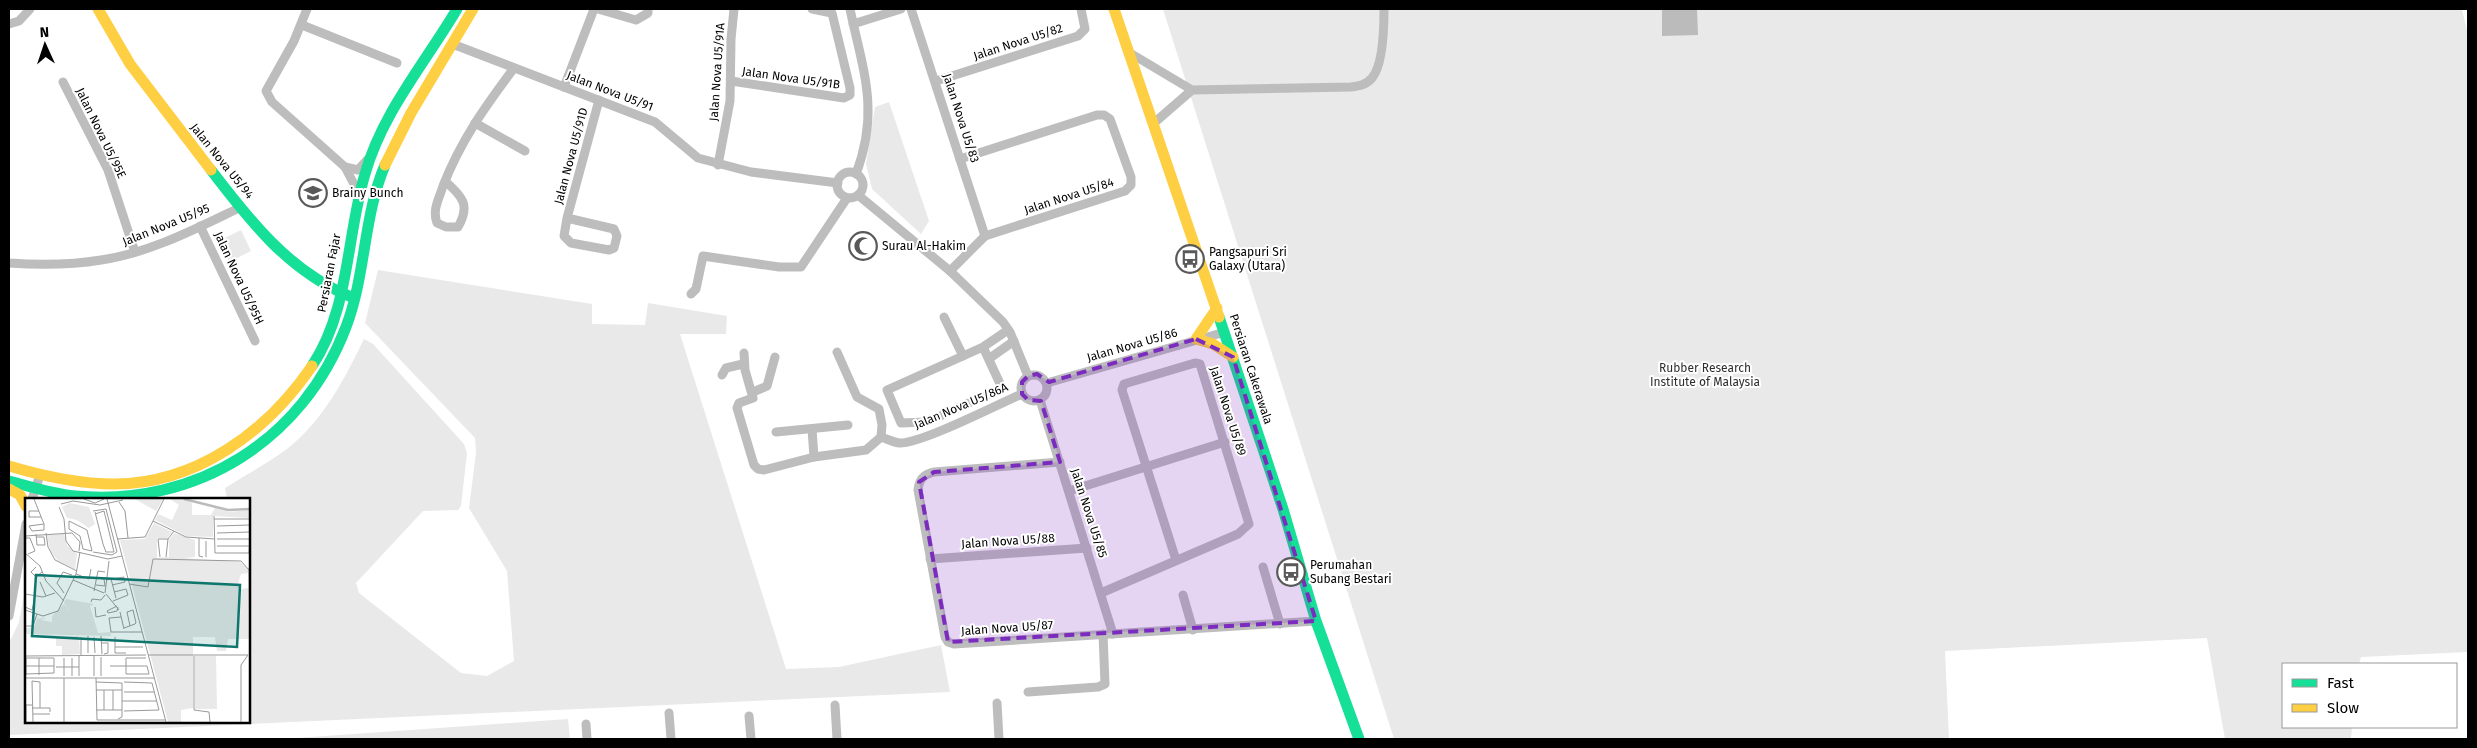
<svg xmlns="http://www.w3.org/2000/svg" width="2477" height="748" font-family="'Fira Sans',sans-serif">
<style>
.green{fill:#e9e9e9}
.water{fill:#bbb}
.lines{fill:none;stroke-linecap:round;stroke-linejoin:round}
.street{stroke:#bdbdbd;stroke-width:9}
.fast{stroke:#16e098;stroke-width:11}
.slow{stroke:#ffcf43;stroke-width:11}
.marked{fill:#7b2cbf;fill-opacity:0.2;stroke:#7b2cbf;stroke-width:4;stroke-dasharray:10 6;stroke-linejoin:round}
.labels{text-anchor:middle;stroke-width:4;stroke-linejoin:round;paint-order:stroke}
.street-label{font-size:12px;fill:#000;stroke:#fff}
.poi-label{font-size:12px;fill:#000;stroke:#fff;text-anchor:start}
.park-label{font-size:12px;fill:#2e2e2e;stroke:#fff}
.inset-river{fill:none;stroke:#bbb;stroke-width:2.5}
.inset-road{fill:none;stroke:#999;stroke-width:1}
.view{fill:#0f766e;fill-opacity:0.15;stroke:#0f766e;stroke-width:2.5}
.inset-edge{fill:none;stroke:#000;stroke-width:2.5}
</style>
<rect width="100%" height="100%" fill="#fff"/>
<g class="green">
<path d="M1163 9H2462L2468 35V652L2361 657 2359 664H2283V727H2352L2351 739H2225L2207 638 1945 651 1949 739H1394Z"/>
<path d="M889 102 929 221 921 234 872 189 866 164 875 107Z"/>
<path d="M241 230 251 251 229 262 219 241Z"/>
<path d="M378 270 592 304V324L645 325 648 303 727 316 726 334H680L786 669 839 667 941 645 950 692 9 735V639H11L19 622 26 583V722H249V499H227L225 488C246 475 268 463 287 449 323 421 345 378 364 339L373 344 464 444 467 453 461 506 458 510 423 511 356 583 359 593 461 673 487 676 514 661 507 571 469 508 476 453 475 438 365 323Z"/>
<path d="M568 719 570 739H282Z"/>
</g>
<path class="water" d="M1662 9H1697L1698 35 1662 36Z"/>
<g class="lines">
<g class="street">
<path d="M307 9 294 41 266 91 272 102 345 167 355 186 356 196"/>
<path d="M598 9 636 20 648 13V9"/>
<path d="M850 9C863 71 880 110 856 174"/>
<path d="M911 9 985 236"/>
<path d="M9 24 19 21 30 9"/>
<path d="M853 24 901 9"/>
<path d="M302 25 397 63"/>
<path d="M455 45 655 122 698 158 751 172 838 183"/>
<path d="M1130 53 1192 90 1351 87C1359 86 1366 85 1372 78 1383 65 1384 26 1384 9"/>
<path d="M731 81 844 98 850 95V88L832 13 812 9"/>
<path d="M936 81 1078 36 1085 29 1081 9"/>
<path d="M63 82 108 170 135 252"/>
<path d="M564 87 594 9"/>
<path d="M475 123 525 151"/>
<path d="M1154 123 1192 90"/>
<path d="M718 165 730 101 731 39 734 9"/>
<path d="M345 167 358 170 367 160"/>
<circle cx="850" cy="185" r="13"/>
<path d="M445 181C462 196 471 205 458 227H446L437 223C432 210 439 199 443 186 461 140 485 107 514 68"/>
<path d="M858 195 950 271 1003 322 1010 332 1028 376"/>
<path d="M567 218 614 229 617 236 614 248 609 250 571 243 564 236 567 218 599 100"/>
<path d="M200 226 255 341"/>
<path d="M9 263C39 265 71 265 101 260 150 253 197 228 241 207"/>
<path d="M950 271 985 236 1125 191 1131 185V177L1110 119 1104 115H1097L960 159"/>
<path d="M691 294 696 289 703 256 779 267H801L847 198"/>
<path d="M944 317 963 356"/>
<path d="M983 347 1002 388 927 422 901 423 887 390 983 347 1008 330"/>
<path d="M744 353 745 370 753 398 739 403 737 408 754 465 758 469 764 470 814 457 866 450 881 437 882 425 879 409 857 397 837 352"/>
<path d="M990 358 1014 341"/>
<circle cx="1034" cy="388" r="13"/>
<path d="M722 375 726 368 743 364"/>
<path d="M1047 383 1225 332"/>
<path d="M753 392 767 386 775 357"/>
<path d="M1040 400 1113 634"/>
<path d="M812 429 814 457"/>
<path d="M776 432 848 425"/>
<path d="M881 437C887 439 893 442 899 443 921 444 998 404 1022 394"/>
<path d="M1060 462 934 472C924 474 919 479 918 490L945 637 948 642 954 644 1316 621"/>
<path d="M1069 491 1225 442"/>
<path d="M32 499 40 475"/>
<path d="M930 559 1087 548"/>
<path d="M1263 567 1280 624"/>
<path d="M1101 593 1238 534 1249 524 1200 364 1195 363 1124 384 1122 390 1176 560"/>
<path d="M1183 595 1193 630"/>
<path d="M9 616 26 524"/>
<path d="M1028 692 1098 687 1105 684 1103 634"/>
<path d="M997 703 999 739"/>
<path d="M835 705 837 739"/>
<path d="M669 713 671 739"/>
<path d="M749 716 751 739"/>
<path d="M586 724 587 739"/>
</g>
<g class="fast">
<path d="M211 170C250 221 289 271 349 296"/>
<path d="M1219 317 1283 509 1316 621 1359 739"/>
<path d="M312 366C350 309 346 237 365 174 382 113 425 63 457 9"/>
<path d="M9 481C31 487 53 494 75 496 197 507 303 440 346 327 366 275 363 217 385 165"/>
</g>
<g class="slow">
<path d="M98 9 130 64 211 170"/>
<path d="M1114 9 1219 317"/>
<path d="M385 165 411 113 473 9"/>
<path d="M1217 308 1196 339 1213 344 1233 357"/>
<path d="M9 466C43 476 78 484 114 484 196 484 267 432 312 366"/>
<path d="M9 489 20 495 26 506"/>
</g>
</g>
<path class="marked" d="M1196 339 1233 357 1316 621 948 642 919 482 934 472 1060 462 1041 401 1028 400 1022 394V382L1028 376 1037 374 1049 382Z"/>
<defs>
<symbol id="school-ring" viewBox="-11 -11 22 22"><circle r="9.5" fill="#fff" stroke="#595959" stroke-width="1.5"/><path d="M0-5L7-2L0 1L-7-2ZM-4 1L0 2.5L4 1V4Q0 6-4 4Z" fill="#595959"/></symbol>
<symbol id="mosque-ring" viewBox="-11 -11 22 22"><circle r="9.5" fill="#fff" stroke="#595959" stroke-width="1.5"/><path d="M3.5-4.9A6 6 0 1 0 3.5 4.9A5 5 0 1 1 3.5-4.9Z" fill="#595959"/></symbol>
<symbol id="bus-ring" viewBox="-11 -11 22 22"><circle r="9.5" fill="#fff" stroke="#595959" stroke-width="1.5"/><path d="M-5-6H5V4H4V6H2V4H-2V6H-4V4H-5ZM-3.5-4V0h7V-4ZM-3.5 1.2v1.5H-2V1.2ZM2 1.2v1.5H3.5V1.2Z" fill="#595959"/></symbol>
</defs>
<g fill-rule="evenodd">
<use href="#school-ring" x="297" y="177" width="32" height="32"/>
<use href="#mosque-ring" x="847" y="230" width="32" height="32"/>
<use href="#bus-ring" x="1174" y="243" width="32" height="32"/>
<use href="#bus-ring" x="1275" y="556" width="32" height="32"/>
</g>
<g class="labels">
<g class="street-label">
<text transform="translate(1018 42) rotate(-18)" y="4">Jalan Nova U5/82</text>
<text transform="translate(717 72) rotate(-86)" y="4">Jalan Nova U5/91A</text>
<text transform="translate(791 78) rotate(8)" y="4">Jalan Nova U5/91B</text>
<text transform="translate(610 91) rotate(21)" y="4">Jalan Nova U5/91</text>
<text transform="translate(961 118) rotate(72)" y="4">Jalan Nova U5/83</text>
<text transform="translate(101 133) rotate(64)" y="4">Jalan Nova U5/95E</text>
<text transform="translate(571 156) rotate(-75)" y="4">Jalan Nova U5/91D</text>
<text transform="translate(222 161) rotate(51)" y="4">Jalan Nova U5/94</text>
<text transform="translate(1069 196) rotate(-18)" y="4">Jalan Nova U5/84</text>
<text transform="translate(166 225) rotate(-22)" y="4">Jalan Nova U5/95</text>
<text transform="translate(329 273) rotate(-79)" y="4">Persiaran Fajar</text>
<text transform="translate(239 278) rotate(65)" y="4">Jalan Nova U5/95H</text>
<text transform="translate(1132 345) rotate(-16)" y="4">Jalan Nova U5/86</text>
<text transform="translate(1251 369) rotate(72)" y="4">Persiaran Cakerawala</text>
<text transform="translate(961 406) rotate(-23)" y="4">Jalan Nova U5/86A</text>
<text transform="translate(1228 411) rotate(72)" y="4">Jalan Nova U5/89</text>
<text transform="translate(1089 513) rotate(72)" y="4">Jalan Nova U5/85</text>
<text transform="translate(1008 541) rotate(-4)" y="4">Jalan Nova U5/88</text>
<text transform="translate(1007 628) rotate(-4)" y="4">Jalan Nova U5/87</text>
</g>
<g class="poi-label">
<text x="332" y="197">Brainy Bunch</text>
<text x="882" y="250">Surau Al-Hakim</text>
<text x="1209" y="256">Pangsapuri Sri<tspan x="1209" dy="14">Galaxy (Utara)</tspan></text>
<text x="1310" y="569">Perumahan<tspan x="1310" dy="14">Subang Bestari</tspan></text>
</g>
<g class="park-label">
<text x="1705" y="372">Rubber Research<tspan x="1705" dy="14">Institute of Malaysia</tspan></text>
</g>
</g>
<g transform="translate(25 498)">
<rect width="225" height="225" fill="#fff"/>
<path d="M110 1H138L131 13ZM145 1H159L167 5V17H186L190 10 204 14 225 12V20L188 18V39L161 38 130 22 133 16 147 22 154 7ZM45 5 64 9 70 26 64 30 52 22 42 20 37 9ZM129 25 147 34 142 40H132V60L144 59V42L149 35 170 42V59L158 60 215 64 223 71V75L216 76 213 86 215 91 224 90V141H203L201 153H192L190 139H168V210L156 212V224H143L95 42 120 41ZM39 36 42 47 52 56 50 71 33 63 25 52 22 37ZM41 101 69 106 65 108 73 135 86 134V138L0 136V130L9 129 13 119V121L22 119 16 122 27 124V118L39 106 48 117 39 105ZM54 138 55 156 37 157V148H31V139ZM170 158H191L192 211H170Z" fill="#e9e9e9"/>
<path class="inset-river" d="M159 1 203 12 225 11"/>
<path class="inset-road" d="M9 1 19 26V32L7 33 4 28 19 26M59 1 70 5 79 1M82 1 141 224M94 4 100 13 103 40M36 6 48 3 75 7 98 2M34 9 39 21 41 43 48 53 83 61 97 58M14 13H4V19H16M70 14 78 46 81 54H89L79 13 70 16M189 18 190 55H224L225 39M189 21H225M44 23 62 32 67 53 58 51 55 38 44 31ZM128 23 161 39 190 41M192 28 225 27M21 35 23 49 30 62 52 73M192 35 225 34M11 36 12 47H20L19 39H11M0 38 47 35 55 44 54 53M1 40H5L10 53 3 56M174 40V58L178 59M92 41 120 39 139 1M192 41H225M181 43V59M192 48H225M68 54 87 57 92 54 81 11 68 13M0 55 15 68 21 83 39 103M135 59 133 41H143M141 59 143 41 149 33M11 69 6 74 11 79 17 74M224 70 225 157M51 76 64 81 66 71M86 81 91 100M48 82 79 95M81 82 99 79 100 84 87 87M15 84 21 98M104 86 123 89 128 61 216 63 224 72M71 87 80 88 79 81 71 80M69 93 73 73 80 74M39 95 32 85 38 74 47 77M80 95 84 63M0 96 18 99 30 95M81 96 94 112M88 103 103 97 101 91 89 94M66 104 67 101 76 102 80 97M92 108 82 113 83 115 92 113 93 109M0 109 7 112 9 104M70 109 71 119 81 117M0 112 18 118 33 113 51 76 55 54M95 114 99 131M96 119 84 120 86 134H117M0 128H8L12 116M99 130 110 126 111 125 108 112 102 114 105 128M76 138 77 156M56 139V157M69 139 70 155M90 139V155H101M76 145H83V155L79 156M90 149H118M63 155V138M54 157V178M69 157V178M123 157H223L216 167V224M0 158 121 157M169 158V212L184 214 185 224M76 159V178M1 160H29V175L1 176ZM39 160V178M1 168H29M85 168H122L124 176H101V160H121M31 169H54M14 177V160M47 178V160M0 180H129M39 180V224M71 180 72 222H141M71 184 97 185V219L93 221M71 192H97M79 192V212M88 192V212M99 194H129M97 203H132M7 210H25V214M71 212H97M99 213 134 212 127 185 99 184M8 216H25M1 224V207H7M8 224 7 183 15 184V210"/>
<path class="view" d="M11 77 215 87 212 149 7 138Z"/>
<rect width="225" height="225" class="inset-edge"/>
</g>
<rect width="2477" height="748" fill="none" stroke="#000000" stroke-width="20"/>
<rect x="2282" y="663" width="175" height="65" fill="#ffffff" stroke="#999999"/>
<rect x="2292" y="679" width="25" height="8" fill="#16e098" stroke="#999999"/>
<text x="2327" y="688" font-size="15" fill="#000000">Fast</text>
<rect x="2292" y="704" width="25" height="8" fill="#ffcf43" stroke="#999999"/>
<text x="2327" y="713" font-size="15" fill="#000000">Slow</text>
<g transform="translate(45 45) rotate(357)" stroke="#ffffff" stroke-width="4" paint-order="stroke">
<path d="M0-4L9 19L0 12L-9 19Z" fill="#000000"/>
<text y="-8" font-size="14" font-weight="bold" text-anchor="middle" fill="#000000">N</text>
</g>
</svg>
